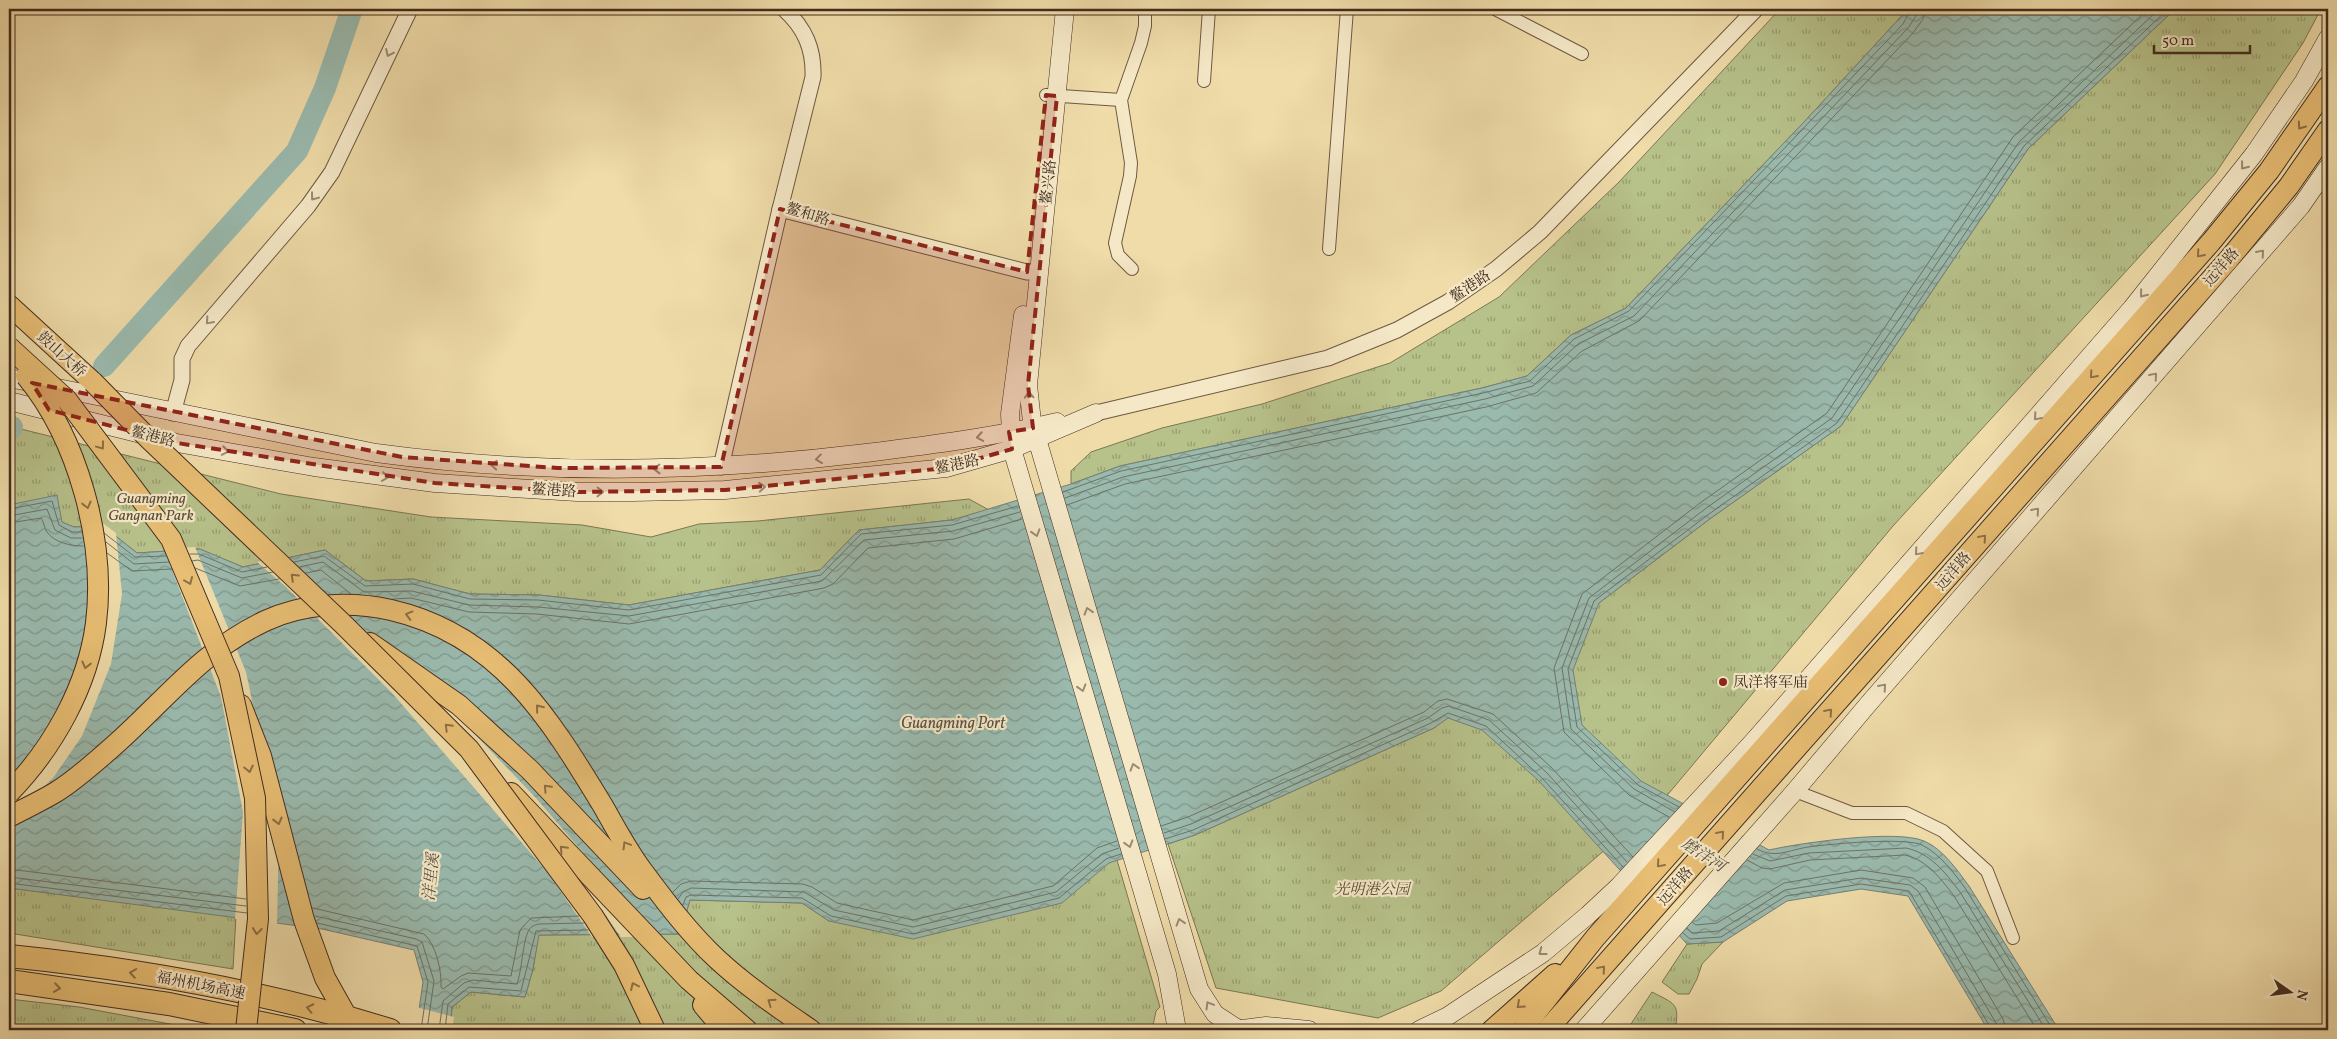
<svg xmlns="http://www.w3.org/2000/svg" width="2337" height="1039" font-family="Vollkorn,'Noto Serif SC',serif">
<style>
.grass{fill:url(#grass-tufts);stroke:#7d7654}
.water{fill:url(#water-waves);stroke:#778175}
.pier{fill:#efdca9}
.lines{fill:none;stroke-linecap:round;stroke-linejoin:round}
.shore{stroke:#6e7366;stroke-width:1}
.river{stroke:#9abaae;stroke-width:22}
.minor-casing{stroke:#6e5842;stroke-width:14}
.tertiary-casing{stroke:#6e5842;stroke-width:17}
.secondary-casing{stroke:#432c1f;stroke-width:19}
.trunk-casing{stroke:#432c1f;stroke-width:22}
.motorway-casing{stroke:#432c1f;stroke-width:24}
.minor{stroke:#f5e8c7;stroke-width:12}
.tertiary{stroke:#f5e8c7;stroke-width:15}
.secondary{stroke:#f5e8c7;stroke-width:18}
.trunk{stroke:#e8be74;stroke-width:20}
.motorway{stroke:#e8be74;stroke-width:22}
.trunk-bridge-casing{stroke:#432c1f;stroke-width:22;stroke-linecap:butt}
.trunk-bridge{stroke:#e8be74;stroke-width:20}
.oneway{stroke:#9c8a73}
.oneway2{stroke:#8d6e45}
.marked{fill:#8f2418;fill-opacity:0.2;stroke:#8f2418;stroke-width:4;stroke-dasharray:10 6;stroke-linejoin:round}
.poi-dot{fill:#8f2418;stroke:#f5e8c7;stroke-width:2}
.labels{text-anchor:middle;stroke-width:4.5;stroke-linejoin:round;paint-order:stroke}
.street-label{font-size:15px;fill:#432c1f;stroke:#f5e8c7}
.park-label{font-size:15px;font-style:italic;fill:#5a4a34;stroke:#f5e8c7}
.poi-label{font-size:15px;fill:#432c1f;stroke:#f5e8c7;text-anchor:start}
.water-label{font-size:16px;font-style:italic;fill:#595043;stroke:#f5e8c7}
</style>
<defs>
<pattern id="grass-tufts" width="24" height="20" patternUnits="userSpaceOnUse" patternTransform="scale(1.25)"><rect width="24" height="20" fill="#b7c18a"/><path d="M3 7l-1-3M5 7V3M7 7l1-3M15 17l-1-3M17 17v-4M19 17l1-3" fill="none" stroke="#969d70"/></pattern>
<pattern id="water-waves" width="16" height="10" patternUnits="userSpaceOnUse" patternTransform="scale(1.25)"><rect width="16" height="10" fill="#9abaae"/><path d="M0 5q4-4 8 0t8 0" fill="none" stroke="#7f978d"/></pattern>
</defs>
<rect width="100%" height="100%" fill="#efdca9"/>
<filter id="stains"><feTurbulence type="fractalNoise" baseFrequency=".004" numOctaves="4"/><feColorMatrix values="0 0 0 0 .2 0 0 0 0 .09 0 0 0 0 .02 0 0 0 .5 -.17"/></filter>
<radialGradient id="worn" r=".72"><stop offset=".6" stop-color="#630" stop-opacity="0"/><stop offset="1" stop-color="#630" stop-opacity=".3"/></radialGradient>
<g class="grass">
<path d="M1780 9H1908L1805 121 1626 308 1571 335 1527 376 1482 388 1120 466 1071 484V471L1091 452 1162 428 1262 404 1390 363 1499 297 1619 182Z"/>
<path d="M2175 9H2321L2303 43 2215 174 1893 526 1664 799 1441 991 1378 1018 1216 988 1168 844 1195 835 1434 728 1711 518 1841 426 2028 149Z"/>
<path d="M9 426 281 494 431 517 582 525 651 537 699 524 758 521 969 499 989 510 952 520 859 530 820 570 629 605 539 595 470 594 413 579 366 581 325 550 243 567 199 549 137 553 103 526 74 527 9 505Z"/>
<path d="M1117 860 1160 1007 1156 1011 1152 1030H450L452 1007 471 992 525 997 533 969 538 935 680 934 690 900 802 903 829 921Z"/>
<path d="M9 888 236 916 233 969 9 933Z"/>
<path d="M1723 942 1702 964 1697 979 1689 994H1678L1662 982 1687 944Z"/>
<path d="M1652 992C1675 1004 1680 1003 1675 1030H1627Z"/>
<path d="M9 999 79 1007 202 1030H9Z"/>
</g>
<path class="water" d="M1908 9H2175L2028 149 1841 426 1711 518 1599 603 1573 670 1582 725 1641 781 1769 850C1800 843 1896 829 1924 841 1943 849 1957 870 1969 886L2059 1030H1988L1908 896 1861 889 1787 901 1723 942 1687 944 1539 781 1482 730 1448 718 1434 728 1195 835 1109 863 1062 903 913 939 829 921 802 903 690 900 680 934 539 935 533 969 525 997 471 992 452 1007 450 1030H416L423 982 414 950 322 929 9 888V505L57 495 62 522 74 527 103 526 137 553 200 549 243 567 325 550 366 581 413 579 470 594 539 595 629 605 820 570 859 530 952 520 1071 484 1120 466 1482 388 1527 376 1571 335 1626 308 1805 121Z"/>
<g class="pier">
<path d="M86 524H104L116 533 122 594 111 664 82 736 53 778 9 821V786L68 705 95 590Z"/>
<path d="M195 547 246 672 279 829 277 925 235 919 243 812 221 697 164 549Z"/>
<path d="M286 556 467 726 535 797 637 915 659 937H621L606 916 601 915 614 937H592L548 873 392 693 286 587 257 562Z"/>
<path d="M1701 811 1744 834 1666 925 1632 888Z"/>
<path d="M416 1007 454 1017 452 1030H413Z"/>
</g>
<g class="lines">
<g class="shore">
<path d="M1063 492 1121 471 1483 393 1530 381 1574 339 1629 311 1903 24 1911 9"/>
<path d="M1065 498 1123 477 1485 399 1533 386 1578 344 1634 316 1908 28 1916 16 1918 9"/>
<path d="M1067 505 1125 484 1486 407 1536 393 1582 351 1639 321 1913 33 1923 19 1925 9"/>
<path d="M9 509 52 501 59 525 72 532H82"/>
<path d="M9 516 47 509 55 530 71 538H82"/>
<path d="M9 523 41 518C44 522 44 528 47 532 55 543 71 546 83 546"/>
<path d="M104 533 135 557 166 556"/>
<path d="M106 542 134 564 169 562"/>
<path d="M107 553 132 571 172 569"/>
<path d="M190 554H199L242 572 267 567"/>
<path d="M192 561 198 560 242 578 273 572"/>
<path d="M294 562 324 556 365 586 413 584 470 599 538 600 629 610 821 575 861 534 952 525 1018 506"/>
<path d="M299 567 323 562 364 592 412 591 469 605 538 607 629 616 822 581 864 540 953 531 1020 512"/>
<path d="M195 568 240 586 279 579"/>
<path d="M306 573 321 570 351 594"/>
<path d="M393 599 411 598 469 612 537 614 629 624 824 588 833 584 868 548 954 539 1022 519"/>
<path d="M1679 807 1638 785 1577 727 1568 669 1594 601 1709 514 1837 423 2024 146 2168 9"/>
<path d="M1675 812 1634 789 1571 729 1562 668 1589 598 1705 509 1832 418 2019 142 2159 9"/>
<path d="M1669 817 1629 795 1564 732 1554 668 1582 594 1700 503 1827 413 2013 137 2148 9"/>
<path d="M1161 826 1188 817 1424 712 1438 701 1447 699 1493 714 1552 768 1633 857"/>
<path d="M1164 833 1191 824 1428 718 1442 708 1449 706 1489 720 1547 773 1627 862"/>
<path d="M1165 839 1193 830 1431 723 1448 713 1486 726 1542 778 1623 867"/>
<path d="M1757 849C1775 859 1789 850 1808 847 1829 844 1905 837 1922 845 1940 854 1954 873 1965 888L2053 1030"/>
<path d="M1753 854 1770 861 1809 853 1906 848C1930 853 1945 872 1960 892L2046 1030"/>
<path d="M1747 860 1762 868 1770 869 1810 860 1905 855C1927 860 1941 879 1954 896L2037 1030"/>
<path d="M9 869 246 899"/>
<path d="M9 877 246 906"/>
<path d="M9 883 247 913"/>
<path d="M673 892 681 884 691 881 803 884 812 887 837 903 913 920 1053 886 1097 848 1117 841"/>
<path d="M678 899 683 892 691 888 804 892 834 910 913 927 1056 892 1102 854 1119 848"/>
<path d="M683 905 686 897 691 895 802 898 831 916 913 934 1059 898 1106 859 1121 854"/>
<path d="M313 908 424 934C436 944 442 972 441 987L443 989 461 976 468 973 511 976 520 930 531 918 579 916"/>
<path d="M315 916 416 939 422 942 434 981 427 1030"/>
<path d="M1692 922 1696 925 1717 923 1784 883 1861 870 1913 878 1925 887 2003 1019 2006 1030"/>
<path d="M317 923 417 946 428 982 421 1030"/>
<path d="M1687 928 1692 933 1719 931 1785 890 1861 878 1910 885 1918 891 1996 1023 1998 1030"/>
<path d="M1683 933 1690 939 1721 937 1786 896 1861 884 1909 891 1992 1030"/>
<path d="M439 1030 443 1001 464 983 472 980 517 984C522 970 523 939 529 930 531 926 535 925 539 924L584 923"/>
<path d="M445 1030 448 1004 469 987 521 991 536 931 588 930"/>
</g>
<g class="river">
<path d="M104 366 297 151 325 88 352 9"/>
<path d="M9 429 12 427"/>
</g>
<defs>
<g id="minor">
<path d="M1495 9 1582 54"/>
<path d="M1204 81 1209 9"/>
<path d="M1046 95 1121 100"/>
<path d="M1329 249 1347 9"/>
<path d="M1132 269 1118 255 1115 243 1130 176 1131 163 1121 100 1141 43 1145 26V9"/>
<path d="M1795 791 1852 813H1906L1943 831 1987 871 2013 938"/>
</g>
<g id="tertiary">
<path d="M784 9C805 28 814 49 813 77L780 209 1027 272H1039"/>
<path d="M173 413 182 380V359L188 346 308 206 332 172 410 9"/>
<path d="M1096 413 1328 358 1397 330 1448 302 1496 269 1540 232 1756 9"/>
<path d="M721 467 780 209"/>
</g>
<g id="secondary">
<path d="M1065 9 1028 385 1032 422 1199 989 1215 1014 1238 1029"/>
<path d="M1023 315 1010 414 1012 449 1167 974 1177 1030"/>
<path d="M9 378 376 453C539 475 703 473 866 453 930 445 994 437 1057 422"/>
<path d="M9 401 177 443 314 467 435 483 577 492H633L725 490 946 468 1012 449 1096 413"/>
<path d="M1235 1030 1266 1026 1309 1030"/>
<path d="M1419 1030 1448 1016 1543 953 1588 915 1619 886 1751 744 2132 308 2254 154 2304 81 2328 38"/>
<path d="M1584 1030 1795 791 1870 702 2301 206 2328 167"/>
</g>
<g id="trunk">
<path d="M9 305 93 382"/>
<path d="M370 643 459 705 530 770 643 889"/>
<path d="M241 705 261 756 304 920 325 978 352 1026"/>
<path d="M511 793 689 980 747 1030"/>
<path d="M9 817C24 809 41 801 56 792 77 779 99 759 118 742 168 697 202 651 265 621 303 603 351 601 391 610 499 635 549 717 603 806 615 827 627 850 642 870 665 901 689 933 717 959 746 986 779 1008 811 1030"/>
<path d="M703 1005 724 1030"/>
<path d="M1492 1030 1555 974"/>
<path d="M1522 1030 1595 938 2211 242 2269 171 2328 86"/>
<path d="M1547 1030 2229 259 2289 186 2328 130"/>
</g>
<g id="motorway">
<path d="M9 956C137 969 267 992 390 1030"/>
<path d="M9 981 169 1004 295 1030"/>
</g>
</defs>
<use href="#minor" class="minor-casing"/>
<use href="#tertiary" class="tertiary-casing"/>
<use href="#secondary" class="secondary-casing"/>
<use href="#trunk" class="trunk-casing"/>
<use href="#motorway" class="motorway-casing"/>
<use href="#minor" class="minor"/>
<use href="#tertiary" class="tertiary"/>
<use href="#secondary" class="secondary"/>
<use href="#trunk" class="trunk"/>
<use href="#motorway" class="motorway"/>
<defs>
<g id="trunk-bridge">
<path d="M9 347 67 400 171 539 229 676 255 798 258 919 246 1030"/>
<path d="M93 382 149 439 343 624 469 749 593 916 624 965 655 1030"/>
<path d="M9 793C53 748 88 686 96 623 106 541 78 439 26 376"/>
</g>
</defs>
<use href="#trunk-bridge" class="trunk-bridge-casing"/>
<use href="#trunk-bridge" class="trunk-bridge"/>
</g>
<defs><path id="oneway-chevron" d="M-2-3.5L2.5 0L-2 3.5" fill="none" stroke-width="1.6" stroke-linecap="round" stroke-linejoin="round" transform="scale(1.25)"/></defs>
<g class="oneway">
<use href="#oneway-chevron" transform="translate(389 53) rotate(115)"/>
<use href="#oneway-chevron" transform="translate(2244 166) rotate(128)"/>
<use href="#oneway-chevron" transform="translate(314 197) rotate(127)"/>
<use href="#oneway-chevron" transform="translate(2261 253) rotate(-49)"/>
<use href="#oneway-chevron" transform="translate(2143 294) rotate(129)"/>
<use href="#oneway-chevron" transform="translate(209 321) rotate(131)"/>
<use href="#oneway-chevron" transform="translate(2154 376) rotate(-49)"/>
<use href="#oneway-chevron" transform="translate(1029 395) rotate(-93)"/>
<use href="#oneway-chevron" transform="translate(2037 417) rotate(131)"/>
<use href="#oneway-chevron" transform="translate(980 437) rotate(170)"/>
<use href="#oneway-chevron" transform="translate(225 451) rotate(10)"/>
<use href="#oneway-chevron" transform="translate(819 459) rotate(173)"/>
<use href="#oneway-chevron" transform="translate(494 465) rotate(-176)"/>
<use href="#oneway-chevron" transform="translate(657 469) rotate(179)"/>
<use href="#oneway-chevron" transform="translate(385 477) rotate(8)"/>
<use href="#oneway-chevron" transform="translate(762 487) rotate(-5)"/>
<use href="#oneway-chevron" transform="translate(600 492) rotate(1)"/>
<use href="#oneway-chevron" transform="translate(2036 511) rotate(-49)"/>
<use href="#oneway-chevron" transform="translate(1036 533) rotate(73)"/>
<use href="#oneway-chevron" transform="translate(1918 552) rotate(131)"/>
<use href="#oneway-chevron" transform="translate(1088 611) rotate(-107)"/>
<use href="#oneway-chevron" transform="translate(1883 687) rotate(-49)"/>
<use href="#oneway-chevron" transform="translate(1082 688) rotate(73)"/>
<use href="#oneway-chevron" transform="translate(1134 767) rotate(-107)"/>
<use href="#oneway-chevron" transform="translate(1129 844) rotate(73)"/>
<use href="#oneway-chevron" transform="translate(1180 922) rotate(-107)"/>
<use href="#oneway-chevron" transform="translate(1542 952) rotate(143)"/>
<use href="#oneway-chevron" transform="translate(1209 1005) rotate(-121)"/>
</g>
<g class="oneway2">
<use href="#oneway-chevron" transform="translate(2301 126) rotate(125)"/>
<use href="#oneway-chevron" transform="translate(2200 254) rotate(131)"/>
<use href="#oneway-chevron" transform="translate(2093 375) rotate(131)"/>
<use href="#oneway-chevron" transform="translate(101 446) rotate(53)"/>
<use href="#oneway-chevron" transform="translate(87 505) rotate(76)"/>
<use href="#oneway-chevron" transform="translate(1983 538) rotate(-49)"/>
<use href="#oneway-chevron" transform="translate(294 577) rotate(-136)"/>
<use href="#oneway-chevron" transform="translate(189 581) rotate(67)"/>
<use href="#oneway-chevron" transform="translate(409 615) rotate(-165)"/>
<use href="#oneway-chevron" transform="translate(86 665) rotate(104)"/>
<use href="#oneway-chevron" transform="translate(539 708) rotate(-129)"/>
<use href="#oneway-chevron" transform="translate(1829 712) rotate(-49)"/>
<use href="#oneway-chevron" transform="translate(448 727) rotate(-135)"/>
<use href="#oneway-chevron" transform="translate(249 769) rotate(78)"/>
<use href="#oneway-chevron" transform="translate(547 788) rotate(-133)"/>
<use href="#oneway-chevron" transform="translate(278 821) rotate(76)"/>
<use href="#oneway-chevron" transform="translate(1721 834) rotate(-49)"/>
<use href="#oneway-chevron" transform="translate(626 845) rotate(-121)"/>
<use href="#oneway-chevron" transform="translate(563 849) rotate(-133)"/>
<use href="#oneway-chevron" transform="translate(1660 864) rotate(131)"/>
<use href="#oneway-chevron" transform="translate(257 931) rotate(96)"/>
<use href="#oneway-chevron" transform="translate(1602 969) rotate(-49)"/>
<use href="#oneway-chevron" transform="translate(133 973) rotate(-171)"/>
<use href="#oneway-chevron" transform="translate(634 986) rotate(-115)"/>
<use href="#oneway-chevron" transform="translate(57 988) rotate(8)"/>
<use href="#oneway-chevron" transform="translate(771 1002) rotate(-145)"/>
<use href="#oneway-chevron" transform="translate(1520 1005) rotate(138)"/>
<use href="#oneway-chevron" transform="translate(310 1008) rotate(-168)"/>
</g>
<path class="marked" d="M1046 95 1057 96 1028 385 1033 428 1009 432 1012 449 946 468 725 490 577 492 435 483 177 443 49 410 32 383 402 457 558 468 721 467 780 209 1027 272Z"/>
<circle class="poi-dot" cx="1723" cy="682" r="5"/>
<g class="labels">
<g class="street-label">
<text transform="translate(1048 182) rotate(-84)" y="5">鳌兴路</text>
<text transform="translate(808 214) rotate(17)" y="5">鳌和路</text>
<text transform="translate(2221 267) rotate(-49)" y="5">远洋路</text>
<text transform="translate(1470 286) rotate(-34)" y="5">鳌港路</text>
<text transform="translate(62 354) rotate(42)" y="5">鼓山大桥</text>
<text transform="translate(153 436) rotate(14)" y="5">鳌港路</text>
<text transform="translate(957 464) rotate(-12)" y="5">鳌港路</text>
<text transform="translate(554 490) rotate(3)" y="5">鳌港路</text>
<text transform="translate(1953 571) rotate(-49)" y="5">远洋路</text>
<text transform="translate(1675 886) rotate(-49)" y="5">远洋路</text>
<text transform="translate(201 985) rotate(11)" y="5">福州机场高速</text>
</g>
<g class="park-label">
<text x="151" y="503">Guangming<tspan x="151" dy="17">Gangnan Park</tspan></text>
<text x="1372" y="894">光明港公园</text>
</g>
<g class="poi-label">
<text x="1733" y="687">凤洋将军庙</text>
</g>
<g class="water-label">
<text x="953" y="728">Guangming Port</text>
<text transform="translate(1704 854) rotate(33)" y="6">磨洋河</text>
<text transform="translate(430 877) rotate(-84)" y="6">洋里溪</text>
</g>
</g>
<rect width="2337" height="1039" fill="none" stroke="#efdca9" stroke-width="30"/>
<rect x="10" y="10" width="2317" height="1019" fill="none" stroke="#432c1f" stroke-width="2.5"/>
<rect x="15" y="15" width="2307" height="1009" fill="none" stroke="#432c1f"/>
<g transform="translate(2290 992) rotate(104)" stroke="#f5e8c7" stroke-width="4" paint-order="stroke">
<path d="M0-4L9 19L0 12L-9 19Z" fill="#432c1f"/>
<text y="-8" font-size="14" font-weight="bold" text-anchor="middle" fill="#432c1f">N</text>
</g>
<path d="M2154 45v8h96v-8" fill="none" stroke="#432c1f" stroke-width="2.5"/>
<text x="2162" y="45" font-size="15" fill="#432c1f" stroke="#f5e8c7" stroke-width="4" paint-order="stroke">50 m</text>
<rect width="100%" height="100%" filter="url(#stains)"/>
<rect width="100%" height="100%" fill="url(#worn)"/>
</svg>
